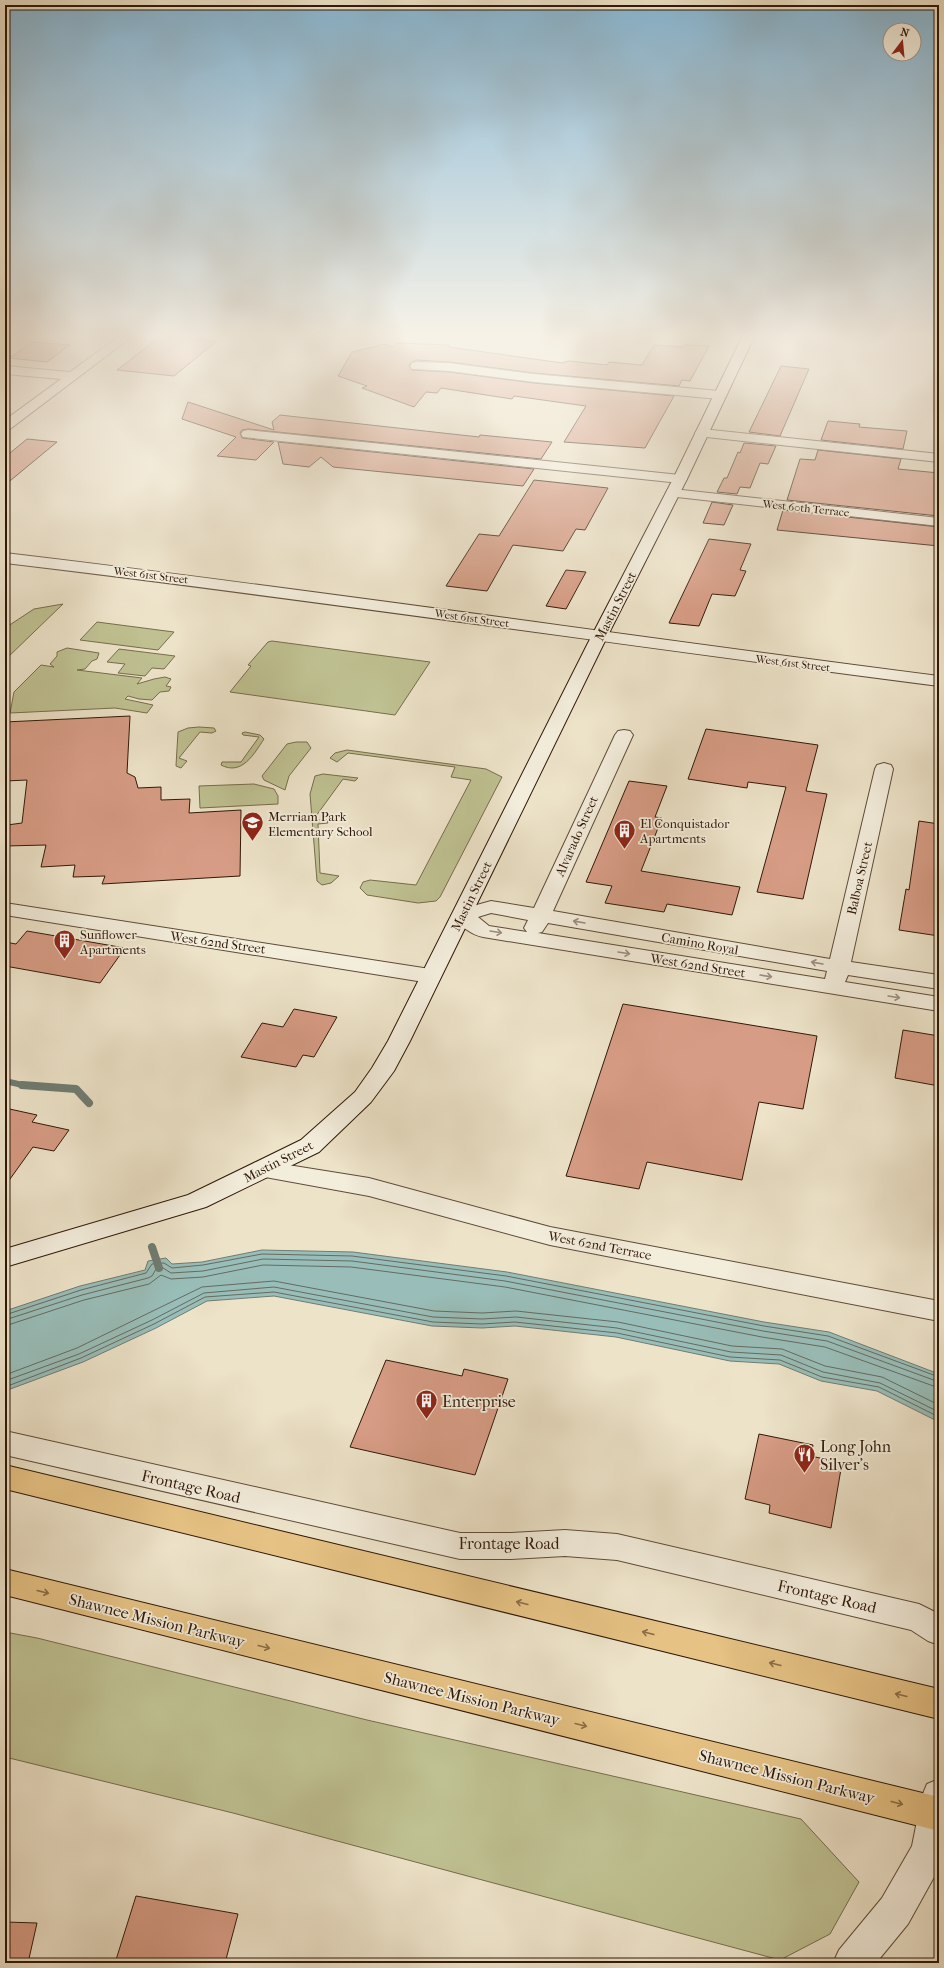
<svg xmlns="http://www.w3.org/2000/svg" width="944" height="1968" font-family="'IM FELL French Canon',serif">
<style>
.green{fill:#bfc192;stroke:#786c4c}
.water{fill:#99beb9;stroke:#6f7c72}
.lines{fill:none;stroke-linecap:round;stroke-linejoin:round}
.shore{stroke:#646b60;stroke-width:1}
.stream-far1{stroke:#6f7c72;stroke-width:6}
.stream{stroke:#6f7c72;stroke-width:8}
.building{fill:#d79c85;stroke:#301807}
.street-casing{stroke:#5f4b38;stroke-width:2}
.secondary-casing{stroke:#301807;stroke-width:2}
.highway-casing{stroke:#301807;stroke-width:2}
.street{fill:#f3eddc;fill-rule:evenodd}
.secondary{fill:#f3eddc;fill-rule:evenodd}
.highway{fill:#e6c284;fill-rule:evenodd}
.oneway{stroke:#9b8d7c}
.oneway2{stroke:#8b6d46}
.labels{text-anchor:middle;stroke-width:3.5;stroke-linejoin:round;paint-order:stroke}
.far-street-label{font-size:11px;fill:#301807;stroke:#f3eddc}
.street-label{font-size:13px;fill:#301807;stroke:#f3eddc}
.poi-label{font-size:13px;fill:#301807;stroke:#f3eddc;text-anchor:start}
.near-poi-label{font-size:16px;fill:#301807;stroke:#f3eddc;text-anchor:start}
.near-street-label{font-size:16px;fill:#301807;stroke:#f3eddc}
</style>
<rect width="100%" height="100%" fill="#ede3c9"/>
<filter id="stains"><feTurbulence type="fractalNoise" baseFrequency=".005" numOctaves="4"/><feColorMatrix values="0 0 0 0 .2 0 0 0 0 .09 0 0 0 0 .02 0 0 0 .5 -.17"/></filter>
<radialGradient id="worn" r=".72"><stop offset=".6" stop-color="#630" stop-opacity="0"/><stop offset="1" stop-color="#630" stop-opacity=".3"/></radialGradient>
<g class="green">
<path d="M63 604 5 660V628L34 609Z"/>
<path d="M97 622 174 632 158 650 80 640Z"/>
<path d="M272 641 430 662 395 715 230 692 251 666 248 665 268 642Z"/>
<path d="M67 648 99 653 97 659 92 661 85 669 77 670 142 678 137 684 154 679 165 677 171 679 166 686 171 687 169 691 160 692 152 700 139 699 128 696 125 699 153 705 147 713 115 708 10 713 14 692 41 665 54 667 50 664 57 656V652Z"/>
<path d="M119 649 175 656 164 669 152 668 145 676 118 673 125 664 107 662Z"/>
<path d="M199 727 214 728 216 731 212 733 200 732 179 758 187 761 181 768 176 766 178 732 188 728Z"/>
<path d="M245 732 260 735 264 739C254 754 242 776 221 765L222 762H241L259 737 243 735 242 733Z"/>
<path d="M296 742H307L311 748 289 776 285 790 264 780 262 776 287 744Z"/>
<path d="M347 750 486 769 502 777 440 897 436 901 418 903 367 895 360 888 363 882 370 880 416 885 471 780 451 777 455 767 348 753 337 762 330 758 335 753Z"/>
<path d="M323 774 358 778 355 781 343 779 316 816V820H327L328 823 318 824 320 873 339 876 331 883 322 885 317 881 310 794 315 776Z"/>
<path d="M254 784 274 789 278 796V804L200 808 199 786Z"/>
<path d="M5 1632 37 1638 367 1720 801 1819 859 1882 830 1934 780 1960 233 1813 5 1757Z"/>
</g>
<path class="water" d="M262 1250 353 1252 507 1272 764 1322 829 1332 939 1374V1422L877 1391 821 1381 779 1364 730 1361 616 1337 515 1326 482 1328 432 1326 274 1296 207 1301 156 1328 83 1362 5 1391V1311L80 1286 145 1270 148 1261 166 1258 172 1264 202 1262Z"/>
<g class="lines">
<g class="shore">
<path d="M5 1315 81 1290 146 1273 152 1264 164 1263 172 1268 203 1265 262 1254 352 1256 506 1276 764 1326 828 1336 939 1377"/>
<path d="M5 1320 82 1295 148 1278 152 1276 156 1269 163 1268 171 1273 203 1271 263 1259 352 1261 505 1281 763 1331 827 1341 939 1382"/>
<path d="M5 1326 84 1300 149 1284 161 1275 171 1279 203 1277 263 1265 351 1267 505 1287 762 1337 825 1347 939 1388"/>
<path d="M5 1375 77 1348 202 1287 274 1281 434 1311 482 1313 516 1311 618 1322 732 1346 782 1349 825 1366 882 1377 939 1405"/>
<path d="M5 1381 79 1354 152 1320 204 1293 274 1287 433 1317 482 1319 516 1317 617 1328 731 1352 781 1355 823 1372 880 1383 939 1412"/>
<path d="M5 1387 81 1358 154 1324 205 1297 274 1292 433 1322 482 1324 515 1322 617 1333 730 1357 780 1360 822 1377 879 1387 939 1417"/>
</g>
<path class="stream-far1" d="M5 1081 27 1086"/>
<g class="stream">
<path d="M22 1085 76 1089 89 1103"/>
<path d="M152 1247 159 1268"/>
</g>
</g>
<g class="building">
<path d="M161 336 217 341 174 376 117 370Z"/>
<path d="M33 342 70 345 47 362 9 358Z"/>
<path d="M397 343 449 345V347L562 363 569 361 607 365 609 362 642 365 654 345 683 347 685 345 709 346 690 381 682 380 679 386 534 373 449 362 416 360 412 362 409 365 412 370 449 372 534 383 674 396 645 448 564 442 586 406 514 396 512 399 441 388 437 393 426 392 414 407 362 388 367 386 338 376 352 352 385 344 393 347Z"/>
<path d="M781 366 809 369 780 436 749 432Z"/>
<path d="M188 402 274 430 272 422 280 415 479 437 480 435 552 442 541 459 248 429 242 430 240 433 242 438 274 442 256 460 217 456 236 437 182 419Z"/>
<path d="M828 421 860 424 859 427 907 431 903 449 821 440Z"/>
<path d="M27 439 57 442 5 485V453H10Z"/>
<path d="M278 442 534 469 523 486 333 467 321 457 309 467 283 464Z"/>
<path d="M744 443 776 446 768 464 760 463 750 488 740 487 737 494 717 492 724 478H727L738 452 740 453Z"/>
<path d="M818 450 901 459 898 469 939 473V516L787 500 800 459 815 460Z"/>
<path d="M534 480 608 488 585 530 576 529 563 551 513 545 487 591 446 586 479 534 499 536Z"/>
<path d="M712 502 733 505 724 525 703 523Z"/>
<path d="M783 510 939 527V546L777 530Z"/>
<path d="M709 539 751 544 740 570 746 571 735 596 712 594 699 626 669 623Z"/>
<path d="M566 570 586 572 566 609 546 606Z"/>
<path d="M130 716 127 773 135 777 138 788 161 787V800L190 799 189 813 241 810 240 876 102 884 105 876 73 877 75 865 41 867 46 845 5 846 7 825 22 823 27 780 5 781V722Z"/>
<path d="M706 729 818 745 806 791 827 794 803 899 757 892 786 787 748 782 747 788 688 779Z"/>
<path d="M629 781 667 786 655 817 662 818 641 871 740 887 732 915 667 904 664 912 605 903 612 886 586 882Z"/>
<path d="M919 821 939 824V936L899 930 906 889 909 890Z"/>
<path d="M27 931 125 948 100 983 5 966V942L16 944Z"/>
<path d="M623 1004 817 1036 803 1109 759 1102 742 1180 647 1162 639 1189 566 1176Z"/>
<path d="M294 1009 337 1017 314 1057 303 1055 296 1067 241 1057 262 1023 283 1027Z"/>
<path d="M903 1030 939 1036V1086L895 1078Z"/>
<path d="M5 1108 37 1115 32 1122 69 1130 54 1151 33 1147 5 1186Z"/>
<path d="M386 1360 462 1376 464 1369 508 1379 475 1475 350 1447Z"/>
<path d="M759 1434 813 1445 811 1456 842 1463 831 1528 769 1513 770 1505 745 1499Z"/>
<path d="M136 1896 238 1914 225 1963H115Z"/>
<path d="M5 1922 37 1923 28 1963H5Z"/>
</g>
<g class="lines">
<defs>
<g id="street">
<path d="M121 335H134L10 429 5 430V420L61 379 5 374V366L70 372Z"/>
<path d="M416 362 449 363 534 374 719 391 725 395 719 399 534 382 449 371 412 369 410 366 412 363Z"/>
<path d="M702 429 939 454V462L697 436 695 433 697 430Z"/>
<path d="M248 430 680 475 685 476 687 479 685 482 680 483 243 437 241 434 243 431Z"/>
<path d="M673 489 939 518V526L668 496 666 493 668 490Z"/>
<path d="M5 553C317 590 627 636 939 676V686C627 646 317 600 5 563Z"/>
<path d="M624 730 630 731 633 735 553 911 830 959 875 769 877 765 884 763 891 765 893 769 851 962 939 975V989L848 975 845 982 939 997V1011L483 937C472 935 458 925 452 915L455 911 491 901 534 908 615 735 618 731ZM491 913 528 920 524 928 527 932 489 926 478 917ZM548 923 827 971 825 979 538 933 542 932Z"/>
<path d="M5 903 430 969 438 971 441 976 438 981 430 983 5 915Z"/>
<path d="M263 1161 369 1178 550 1227 939 1301V1321L550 1245 369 1196 254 1175 251 1169 254 1163Z"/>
<path d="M5 1431 460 1533H511L565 1530 617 1534 919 1604 939 1614V1645L928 1641 911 1630 617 1560 565 1556 511 1559H460L5 1455Z"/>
<path d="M939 1779V1868L908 1924 876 1963H833L839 1950 882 1898 912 1846 922 1796 927 1784Z"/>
</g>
<path id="secondary" d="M743 335H755L687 479 604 643 410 1041 394 1071 371 1102 319 1152 206 1207 5 1267V1249L188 1195 301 1140 355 1092 372 1068 388 1041 588 643 673 479Z"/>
<g id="highway">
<path d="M5 1465 939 1689V1719L5 1489Z"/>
<path d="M5 1569 939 1797V1831L5 1595Z"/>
</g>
</defs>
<use href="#street" class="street-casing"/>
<use href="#secondary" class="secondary-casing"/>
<use href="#highway" class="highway-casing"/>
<use href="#street" class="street"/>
<use href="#secondary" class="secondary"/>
<use href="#highway" class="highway"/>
</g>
<defs><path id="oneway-shaft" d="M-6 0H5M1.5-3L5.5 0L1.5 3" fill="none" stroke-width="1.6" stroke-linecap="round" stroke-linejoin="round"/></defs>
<g class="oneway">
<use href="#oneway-shaft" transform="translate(579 922) rotate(-170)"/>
<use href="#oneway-shaft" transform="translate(496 932) rotate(9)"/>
<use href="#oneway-shaft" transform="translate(624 953) rotate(9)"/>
<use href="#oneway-shaft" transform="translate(817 963) rotate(-170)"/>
<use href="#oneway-shaft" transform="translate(766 976) rotate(9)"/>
<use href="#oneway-shaft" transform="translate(894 997) rotate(9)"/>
</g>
<g class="oneway2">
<use href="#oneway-shaft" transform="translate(43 1592) rotate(14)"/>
<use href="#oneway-shaft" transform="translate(522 1603) rotate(-166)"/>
<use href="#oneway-shaft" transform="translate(648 1633) rotate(-166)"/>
<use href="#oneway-shaft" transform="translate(264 1647) rotate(14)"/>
<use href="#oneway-shaft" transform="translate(775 1664) rotate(-166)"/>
<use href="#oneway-shaft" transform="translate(901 1695) rotate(-166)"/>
<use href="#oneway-shaft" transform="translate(581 1725) rotate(14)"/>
<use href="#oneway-shaft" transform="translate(897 1803) rotate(14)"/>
</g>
<linearGradient id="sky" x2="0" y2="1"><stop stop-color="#88b8d5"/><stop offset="0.55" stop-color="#f7f2e7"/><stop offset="1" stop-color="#f7f2e7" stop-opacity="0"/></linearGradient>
<rect width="944" height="610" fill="url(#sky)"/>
<defs>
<symbol id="school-pin" viewBox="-11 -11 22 30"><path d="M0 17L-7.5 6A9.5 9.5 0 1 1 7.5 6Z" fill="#8f2418" stroke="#f3eddc"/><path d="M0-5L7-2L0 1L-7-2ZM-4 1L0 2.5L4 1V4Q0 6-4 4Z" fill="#fff"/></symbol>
<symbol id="building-pin" viewBox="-11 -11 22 30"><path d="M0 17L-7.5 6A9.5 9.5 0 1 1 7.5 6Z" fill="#8f2418" stroke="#f3eddc"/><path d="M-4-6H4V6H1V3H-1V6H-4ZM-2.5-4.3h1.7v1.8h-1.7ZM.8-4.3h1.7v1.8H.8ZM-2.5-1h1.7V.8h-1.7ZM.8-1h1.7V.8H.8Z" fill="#fff"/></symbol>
<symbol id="restaurant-pin" viewBox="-11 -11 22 30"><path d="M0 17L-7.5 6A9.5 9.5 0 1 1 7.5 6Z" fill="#8f2418" stroke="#f3eddc"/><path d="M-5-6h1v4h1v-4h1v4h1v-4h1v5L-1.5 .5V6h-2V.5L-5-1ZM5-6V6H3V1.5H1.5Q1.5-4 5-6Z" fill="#fff"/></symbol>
</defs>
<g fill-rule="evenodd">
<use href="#school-pin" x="240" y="810" width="25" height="34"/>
<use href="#building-pin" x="612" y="818" width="25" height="34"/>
<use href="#building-pin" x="52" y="928" width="25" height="34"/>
<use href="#building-pin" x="414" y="1388" width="25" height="34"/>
<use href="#restaurant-pin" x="792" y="1442" width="25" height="34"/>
</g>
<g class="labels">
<g class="far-street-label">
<text transform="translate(806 508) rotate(6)" y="4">West 60th Terrace</text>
<text transform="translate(151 575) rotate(7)" y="4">West 61st Street</text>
<text transform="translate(472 618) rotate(8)" y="4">West 61st Street</text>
<text transform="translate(793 663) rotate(7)" y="4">West 61st Street</text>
</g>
<g class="street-label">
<text transform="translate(615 606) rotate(-63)" y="5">Mastin Street</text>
<text transform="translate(576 836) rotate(-66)" y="5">Alvarado Street</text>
<text transform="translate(859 878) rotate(-77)" y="5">Balboa Street</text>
<text transform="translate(471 896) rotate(-64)" y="5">Mastin Street</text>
<text transform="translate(218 942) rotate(8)" y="5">West 62nd Street</text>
<text transform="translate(700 943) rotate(10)" y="5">Camino Royal</text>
<text transform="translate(698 965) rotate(9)" y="5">West 62nd Street</text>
<text transform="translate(278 1161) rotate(-27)" y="5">Mastin Street</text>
<text transform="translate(600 1245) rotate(11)" y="5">West 62nd Terrace</text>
</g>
<g class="poi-label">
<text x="268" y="821">Merriam Park<tspan x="268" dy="15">Elementary School</tspan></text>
<text x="640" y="828">El Conquistador<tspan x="640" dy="15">Apartments</tspan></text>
<text x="80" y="939">Sunflower<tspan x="80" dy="15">Apartments</tspan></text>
</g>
<g class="near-poi-label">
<text x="442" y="1407">Enterprise</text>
<text x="820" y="1452">Long John<tspan x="820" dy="18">Silver's</tspan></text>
</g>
<g class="near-street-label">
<text transform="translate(191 1486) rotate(13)" y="6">Frontage Road</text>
<text x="509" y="1549">Frontage Road</text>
<text transform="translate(827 1596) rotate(13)" y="6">Frontage Road</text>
<text transform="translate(157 1620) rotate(14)" y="6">Shawnee Mission Parkway</text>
<text transform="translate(472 1698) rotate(14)" y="6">Shawnee Mission Parkway</text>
<text transform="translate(787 1776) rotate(14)" y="6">Shawnee Mission Parkway</text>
</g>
</g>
<rect width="944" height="1968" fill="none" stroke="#ede3c9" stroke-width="20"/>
<rect x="6" y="6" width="932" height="1956" fill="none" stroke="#301807" stroke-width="2"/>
<rect x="10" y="10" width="924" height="1948" fill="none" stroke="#301807"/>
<g transform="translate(902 42) rotate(16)"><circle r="19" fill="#f3eddc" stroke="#a59887"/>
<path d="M0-3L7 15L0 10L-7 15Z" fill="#8f2418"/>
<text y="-6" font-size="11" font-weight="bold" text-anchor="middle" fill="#301807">N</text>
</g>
<rect width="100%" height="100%" filter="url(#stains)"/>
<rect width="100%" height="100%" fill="url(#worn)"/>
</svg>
